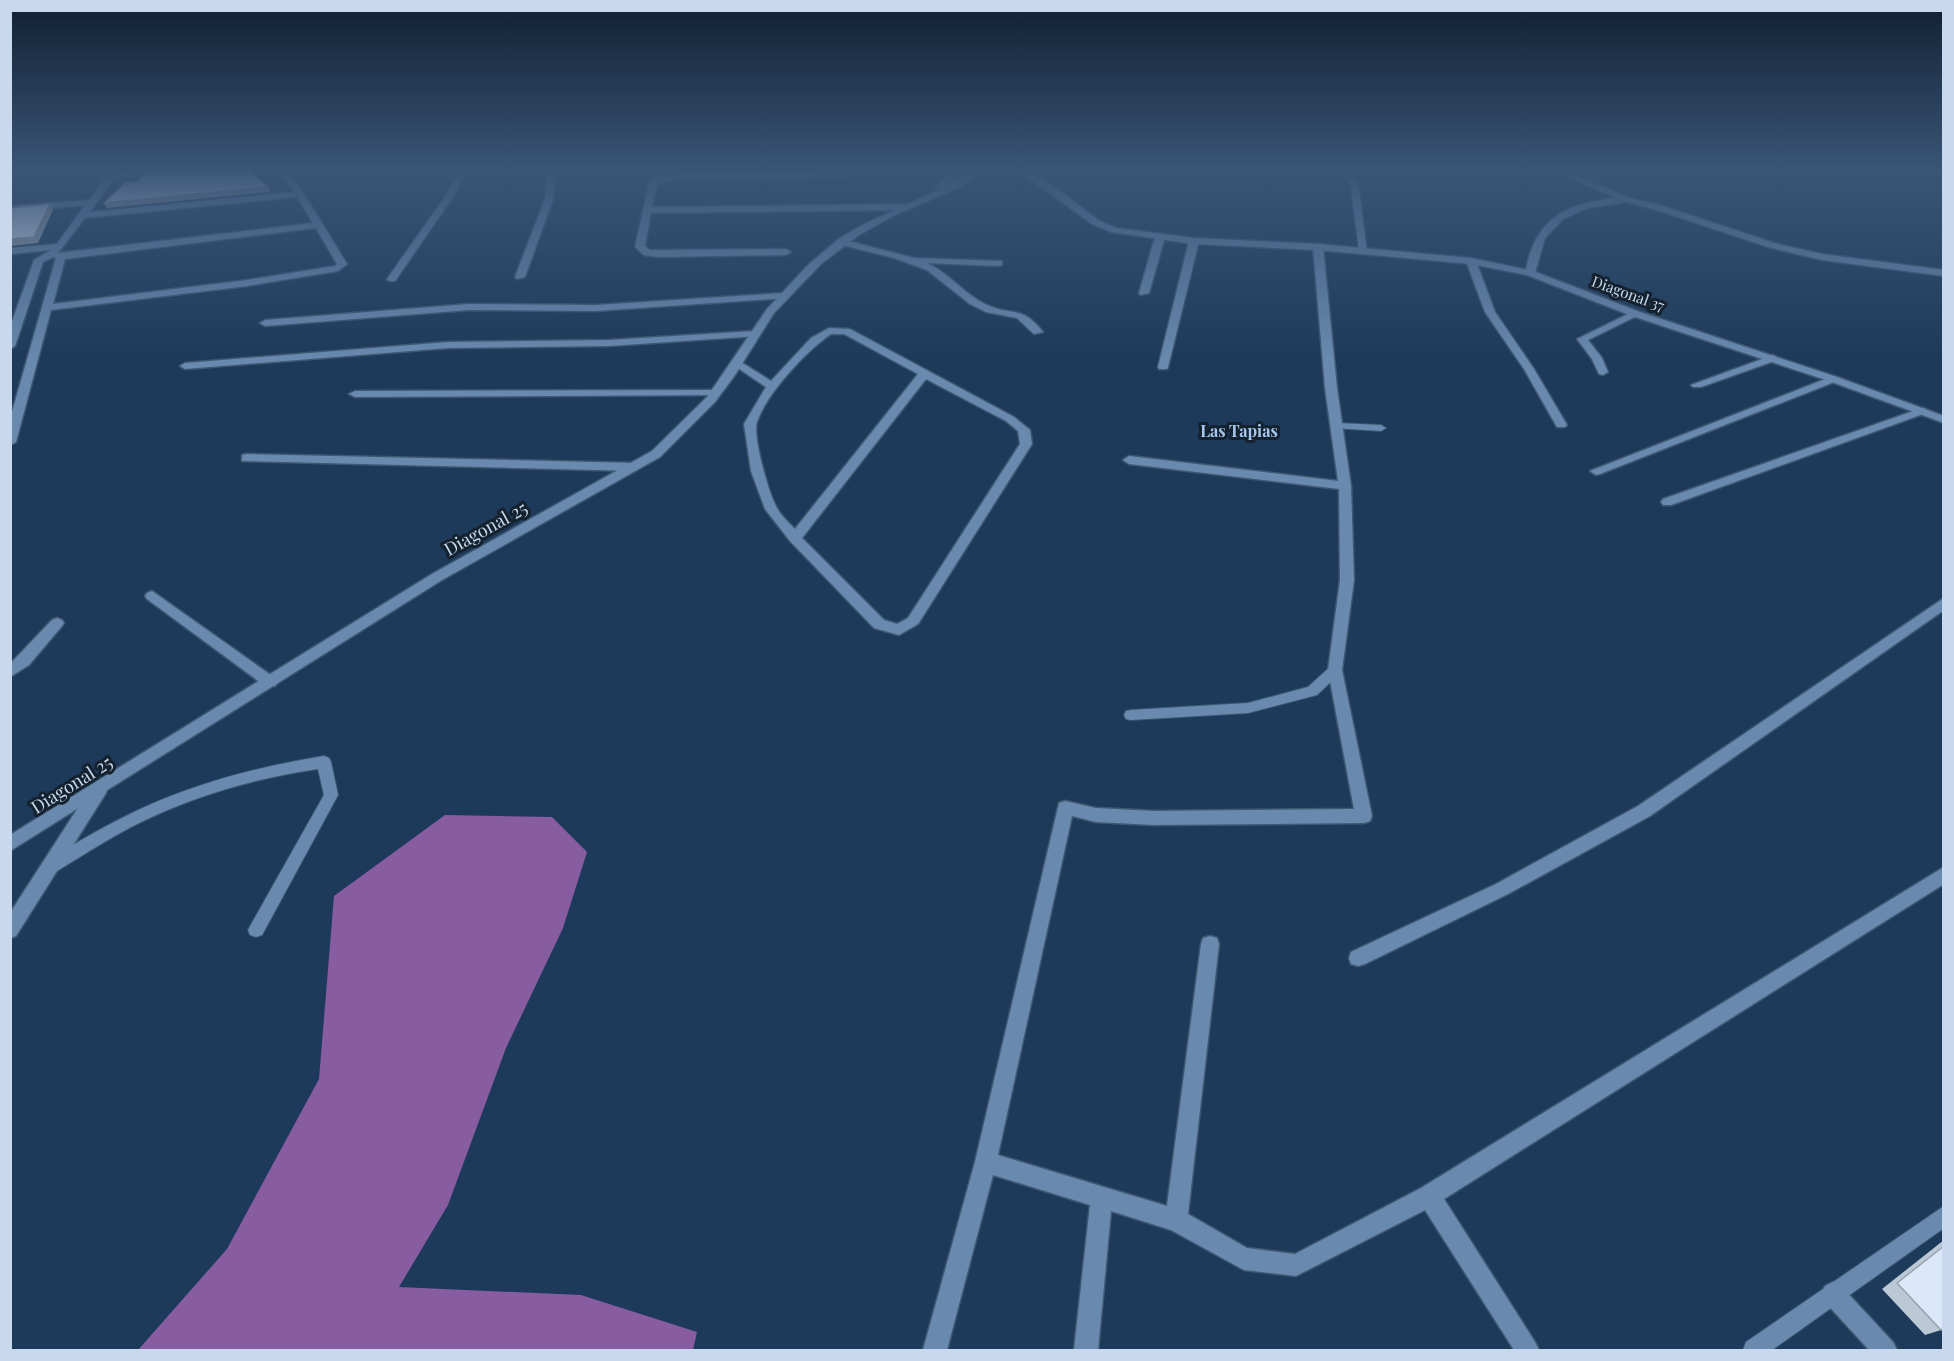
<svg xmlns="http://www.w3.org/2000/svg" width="1954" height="1361" font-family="'Playfair Display',serif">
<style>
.forest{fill:#875ca0}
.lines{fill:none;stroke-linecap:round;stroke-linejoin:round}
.lane-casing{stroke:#3e5872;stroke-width:2}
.street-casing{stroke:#3e5872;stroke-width:3}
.secondary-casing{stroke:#3e5872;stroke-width:3}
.lane{fill:#6989ae;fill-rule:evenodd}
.street{fill:#6989ae;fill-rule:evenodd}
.secondary{fill:#6989ae;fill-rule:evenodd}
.wall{fill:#bbc8d6}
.shaded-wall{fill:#99a2ae}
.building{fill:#dae8f9;stroke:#99a2ae;stroke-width:1.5}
.labels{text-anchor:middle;stroke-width:6;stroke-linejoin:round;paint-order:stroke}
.far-street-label{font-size:15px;fill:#c8d9ed;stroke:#14212f}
.far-neighbourhood-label{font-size:16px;font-weight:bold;fill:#a6c8ef;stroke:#14212f}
.street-label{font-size:18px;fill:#c8d9ed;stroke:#14212f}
</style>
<rect width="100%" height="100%" fill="#1d3a5a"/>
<path class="forest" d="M445 815 552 817 587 852 563 928 506 1048 448 1205 399 1287 581 1295 697 1332 693 1350H138L227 1249 319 1079 334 896Z"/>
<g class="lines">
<defs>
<g id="lane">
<path d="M1354 179 1358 181 1367 251 1363 254 1359 251 1350 181Z"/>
<path d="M1337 423 1381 425 1386 428 1381 431 1333 428V424Z"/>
<path d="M1335 665 1340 667 1342 670 1340 673 1317 695 1248 713 1131 720 1126 719 1124 715 1126 711 1131 710 1248 703 1308 687 1330 667Z"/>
<path d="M324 756 329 758 331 762 338 795 262 935 256 937 250 935 248 930 324 795 318 769C257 778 197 795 141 822 112 836 85 854 57 871L51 873 45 871 43 866 45 861C73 845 101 828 130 814 191 784 257 767 324 756Z"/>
<path d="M1944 1206V1228L1772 1350H1743L1746 1342Z"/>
</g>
<g id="street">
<path d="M112 170H120L118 173 172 170 114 178 90 212 294 192 278 170H286L304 194 347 264 338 271 247 286 51 310 16 442 10 445V419L56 258 53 257 43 262 15 346 10 349V327L34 260 51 250 10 254V248L57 244 85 205 10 212V206L90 200ZM297 197 313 223 58 253 85 218ZM316 228 337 264 335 266 247 280 53 304 65 259Z"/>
<path d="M395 170H403L406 175 399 177Z"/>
<path d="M460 170H468L453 197 395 281H389L387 279 445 197Z"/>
<path d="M548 170H556L553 199 525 277 517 279 515 277 545 199Z"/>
<path d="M912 170 915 171V175L676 179 657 184 652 207 905 204 909 207 905 210 651 213 645 246 650 250 786 249 791 252 786 255 658 257 644 255 635 247 649 183 657 177 676 173Z"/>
<path d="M1552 170H1563L1630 198 1663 206 1774 243 1822 254 1944 270V276L1822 260 1768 247 1657 210 1626 202 1588 208 1563 219 1545 238 1535 273 1527 275C1525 267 1529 256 1532 248 1547 211 1579 202 1616 198Z"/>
<path d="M1160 234 1165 237 1149 293 1140 295 1139 293 1155 237Z"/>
<path d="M1194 238 1199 241 1168 367 1167 369H1159L1158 367 1189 241Z"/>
<path d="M841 239 914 258 1002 261V265L999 266 927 263C949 273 964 294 985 304 1011 317 1022 304 1043 332L1034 334 1017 318 986 312 970 304 927 270 894 258 838 244 836 242Z"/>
<path d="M1318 244 1323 247 1337 388 1351 486 1354 580 1342 670 1372 816 1370 821 1364 823 1154 825 1096 822 1072 816 998 1155 1167 1206 1201 944 1203 938 1210 936 1217 938 1219 944 1188 1214 1247 1248 1295 1254 1421 1188 1944 867V884L1444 1199 1535 1342 1539 1350H1514L1425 1210 1296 1276 1244 1270 1171 1230 1111 1211 1098 1350H1074L1090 1205 993 1175 947 1350H923L975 1162 1059 803 1065 801 1096 808 1154 811 1354 809 1328 670 1340 580 1339 489 1129 464 1123 460 1129 456 1338 481 1325 388 1313 247Z"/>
<path d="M1471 258 1476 261 1495 312 1534 369 1567 425 1565 427H1557L1524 369 1485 312 1466 261Z"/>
<path d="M783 293 787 294V298L596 311 469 310 265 326 260 323 265 320 469 304 596 305Z"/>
<path d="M1632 312 1641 314 1588 340 1602 358 1608 372 1603 375 1599 374 1592 359 1577 339Z"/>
<path d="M829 328 850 329 1014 417 1030 430 1032 444 918 624 899 635 874 628 790 541 765 509 751 471 744 424 766 387 732 364 737 361 741 362 771 381 811 338ZM831 334H844L918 374 795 529C789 523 781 516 777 508 769 495 752 435 757 422 766 394 807 350 831 334ZM926 379 1006 421 1018 431 1020 444 908 618 897 624 884 620 802 538Z"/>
<path d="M754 331 758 332V336L609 346 448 348 185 369 180 366 185 363 448 342 609 340Z"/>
<path d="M1773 355 1778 358 1777 360 1701 387H1693L1691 385Z"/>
<path d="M1833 376 1839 379 1837 381 1600 474 1596 475 1590 471Z"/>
<path d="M715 390 719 391V395L355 397 349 394 355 391Z"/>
<path d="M1922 408 1926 409V413L1671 505H1663L1661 502 1663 499Z"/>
<path d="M246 454 635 463 641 467 635 471 242 461V455Z"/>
<path d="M152 591 275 678 278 682 275 686H265L147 599 145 596 147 593Z"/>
<path d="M1944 598V610L1650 816 1508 894 1365 964 1358 966 1351 964 1349 958 1351 952 1496 884 1638 806Z"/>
<path d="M57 618 62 620 64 623 62 626 29 665 10 677V664L52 620Z"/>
<path d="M100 781 106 783 108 788 106 793 16 936 10 938V913L94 783Z"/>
<path d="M1833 1282 1841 1286 1893 1342 1897 1350H1869L1825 1302 1821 1294 1825 1286Z"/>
</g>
<g id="secondary">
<path d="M953 170H962L945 187 972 170H981L960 187 895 215 859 235 821 264 774 313 735 375 715 402 660 457 442 580 10 851V835L432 574 652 451 707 397 767 309 809 264 840 238 864 224 939 190 936 188 937 186Z"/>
<path d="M1018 170H1028L1055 187 1098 220 1116 228 1194 238 1318 244 1471 258 1533 271 1640 312 1837 377 1944 416V423L1829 381 1632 316 1527 275 1471 264 1318 250 1194 244 1111 232 1092 224Z"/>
</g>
</defs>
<use href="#lane" class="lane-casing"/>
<use href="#street" class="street-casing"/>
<use href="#secondary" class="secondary-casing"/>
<use href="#lane" class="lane"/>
<use href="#street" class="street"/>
<use href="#secondary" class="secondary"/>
</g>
<path class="wall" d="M1944 1240V1328L1941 1330 1925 1335 1882 1289Z"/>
<g class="shaded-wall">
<path d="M268 187 270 192 107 208 104 203Z"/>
<path d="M50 204 53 210 38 243 10 246V239Z"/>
</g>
<g class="building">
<path d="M186 170H248L268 187 104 203 126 182H138L143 174Z"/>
<path d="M50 204 34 237 10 239V208Z"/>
<path d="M1944 1246V1328L1941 1330 1897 1283Z"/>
</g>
<linearGradient id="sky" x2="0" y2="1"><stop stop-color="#102032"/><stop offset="0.47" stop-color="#3a5576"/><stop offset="1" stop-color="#3a5576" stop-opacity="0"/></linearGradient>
<rect width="1954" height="361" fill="url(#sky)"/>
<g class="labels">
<g class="far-street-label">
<text transform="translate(1628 294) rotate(20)" y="5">Diagonal 37</text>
</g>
<g class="far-neighbourhood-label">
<text x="1239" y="437">Las Tapias</text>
</g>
<g class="street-label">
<text transform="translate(486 529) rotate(-29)" y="6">Diagonal 25</text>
<text transform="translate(72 785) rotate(-32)" y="6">Diagonal 25</text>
</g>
</g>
<rect width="1954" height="1361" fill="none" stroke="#c8d9ed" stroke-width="24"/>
</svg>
